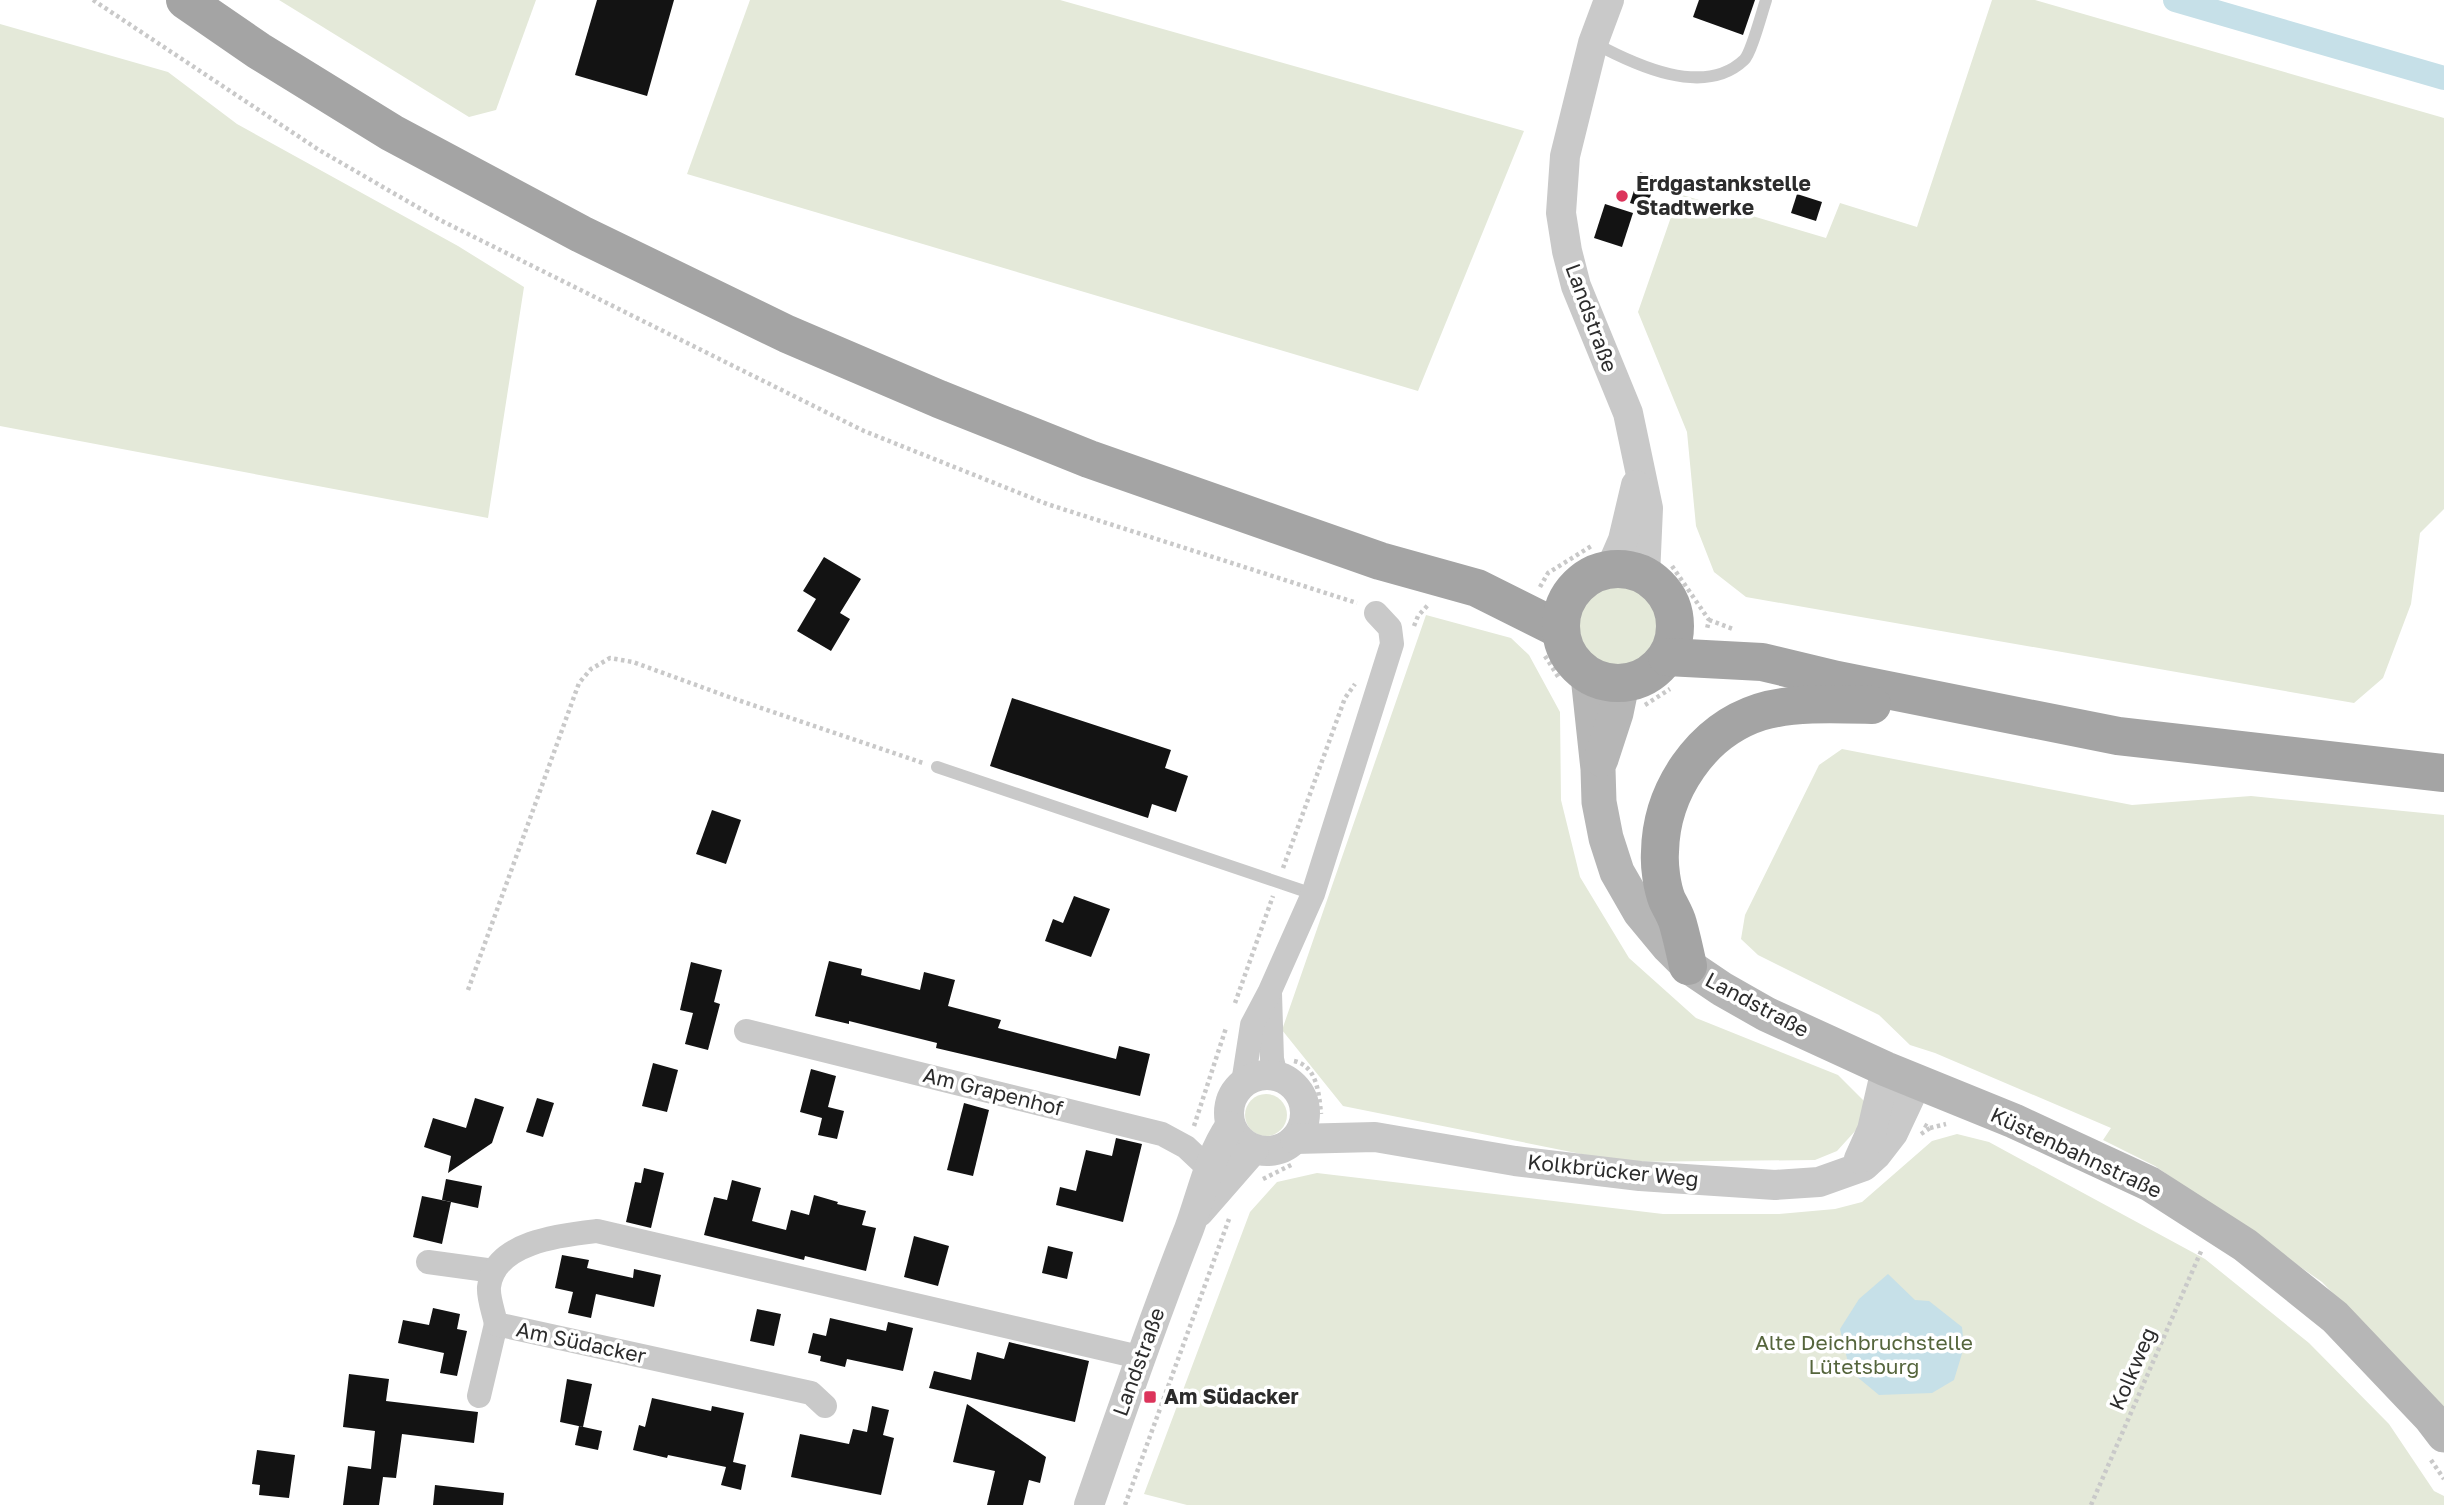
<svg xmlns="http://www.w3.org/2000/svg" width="2444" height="1505" font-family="'Golos Text',sans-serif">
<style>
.green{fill:#e4e9d9}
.water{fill:#c6e0e8}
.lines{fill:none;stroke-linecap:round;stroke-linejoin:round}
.canal{stroke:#c6e0e8;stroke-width:24}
.building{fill:#131313}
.path{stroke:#c9c9c9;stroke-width:4.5;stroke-dasharray:3.5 3.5;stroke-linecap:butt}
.service{stroke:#c9c9c9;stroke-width:12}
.minor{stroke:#c9c9c9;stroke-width:24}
.tertiary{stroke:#c9c9c9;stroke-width:30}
.secondary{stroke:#b6b6b6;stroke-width:35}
.primary{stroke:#a4a4a4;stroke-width:38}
.poi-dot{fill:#dc345b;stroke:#fff;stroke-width:2.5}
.labels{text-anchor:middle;stroke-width:7;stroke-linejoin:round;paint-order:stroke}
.poi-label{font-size:21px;font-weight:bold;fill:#2c2c2c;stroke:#fff;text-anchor:start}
.street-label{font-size:21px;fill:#2c2c2c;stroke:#fff}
.park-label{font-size:21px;fill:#55653c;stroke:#fff}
</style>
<rect width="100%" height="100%" fill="#fff"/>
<g class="green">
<path d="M279 0H536L496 110 469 117Z"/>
<path d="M750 0H1060L1524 131 1418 391 687 174Z"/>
<path d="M1992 0H2035L2444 118V509L2420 533 2411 604 2383 678 2354 703 1746 597 1714 572 1696 526 1687 432 1638 312 1679 194 1826 238 1840 203 1917 227Z"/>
<path d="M0 24 168 72 237 124 458 246 524 287 488 518 0 426Z"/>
<circle cx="1618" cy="625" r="40"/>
<path d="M1426 615 1511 638 1529 655 1560 712 1561 800 1580 877 1629 958 1696 1018 1838 1075 1868 1105 1857 1129 1837 1151 1815 1160 1621 1162 1343 1106 1282 1030Z"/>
<path d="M1842 749 2132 805 2251 796 2444 815V1416L2414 1377 2322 1282 2155 1166 2103 1140 2111 1128 1935 1053 1910 1045 1879 1015 1758 955 1741 939 1745 915 1819 765Z"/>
<circle cx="1266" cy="1115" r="21"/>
<path d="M1957 1134 1989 1142 2205 1259 2309 1343 2389 1424 2434 1491 2444 1496V1505H1187L1144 1494 1250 1212 1277 1182 1317 1173 1663 1214H1779L1835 1209 1862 1202 1932 1141Z"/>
</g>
<path class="water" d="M1888 1274 1915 1300 1929 1301 1962 1327 1964 1347 1954 1380 1932 1393 1879 1395 1850 1371 1840 1329 1859 1299Z"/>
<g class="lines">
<path class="canal" d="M2175 0 2444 78"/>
</g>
<g class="building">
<path d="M597 0H674L647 96 575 75Z"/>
<path d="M1699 0H1755L1743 35 1693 17Z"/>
<path d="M1640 172 1656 177 1647 208 1630 203Z"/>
<path d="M1797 194 1822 202 1816 221 1791 213Z"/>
<path d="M1605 204 1633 213 1622 247 1594 238Z"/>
<path d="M824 557 861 579 840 613 850 619 831 651 797 631 816 599 803 591Z"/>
<path d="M1012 698 1171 750 1165 768 1188 776 1176 812 1152 804 1148 818 990 766Z"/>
<path d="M712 810 741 820 726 864 696 854Z"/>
<path d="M1074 896 1110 909 1091 957 1045 941 1053 919 1063 923Z"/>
<path d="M829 961 862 969 861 975 920 990 924 972 955 980 948 1006 1001 1020 998 1028 1116 1059 1119 1046 1150 1054 1140 1096 936 1048 937 1043 849 1021V1024L815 1016Z"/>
<path d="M691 962 722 970 714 1002 720 1004 708 1050 685 1044 693 1013 680 1010Z"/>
<path d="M653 1063 678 1070 667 1112 642 1106Z"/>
<path d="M811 1069 836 1076 828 1107 844 1111 837 1139 818 1135 822 1118 800 1112Z"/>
<path d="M475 1098 504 1107 492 1143 448 1173 451 1156 424 1147 433 1118 466 1128Z"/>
<path d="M537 1098 554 1103 543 1137 526 1132Z"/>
<path d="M964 1103 989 1110 973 1176 947 1170Z"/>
<path d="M1116 1138 1142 1144 1123 1222 1056 1205 1060 1187 1076 1191 1086 1150 1112 1156Z"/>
<path d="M644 1168 664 1173 651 1228 626 1222 635 1182 641 1183Z"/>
<path d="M446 1179 482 1186 478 1208 442 1200Z"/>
<path d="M732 1180 761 1188 752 1221 786 1230 791 1210 809 1215 814 1195 838 1202 837 1204 866 1211 862 1225 876 1228 866 1271 805 1256 804 1260 704 1235 714 1197 727 1200Z"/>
<path d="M422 1196 451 1202 442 1244 413 1237Z"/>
<path d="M914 1236 949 1246 938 1286 904 1277Z"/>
<path d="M1048 1246 1073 1252 1067 1279 1042 1273Z"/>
<path d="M562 1255 589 1260 587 1268 633 1278 634 1269 661 1275 654 1307 596 1294 591 1318 568 1313 573 1292 555 1288Z"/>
<path d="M433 1308 460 1314 457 1329 467 1331 457 1376 440 1373 444 1353 398 1343 403 1320 429 1325Z"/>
<path d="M757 1309 781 1314 774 1346 750 1341Z"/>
<path d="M830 1318 886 1331 888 1322 913 1328 903 1371 847 1359 845 1367 820 1361 821 1356 808 1353 813 1333 826 1336Z"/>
<path d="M1009 1342 1089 1361 1075 1422 929 1388 934 1371 971 1380 977 1352 1004 1359Z"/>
<path d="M349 1374 389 1379 386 1401 478 1412 474 1443 402 1434 396 1478 383 1477 379 1505H343L348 1466 371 1469 375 1431 343 1427Z"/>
<path d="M567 1379 592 1384 583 1427 560 1422Z"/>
<path d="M652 1398 711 1411 712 1406 744 1413 733 1462 746 1465 741 1490 721 1485 726 1467 668 1455 667 1458 633 1450 639 1425 645 1427Z"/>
<path d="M967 1404 1046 1457 1040 1483 1029 1480 1023 1505H987L995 1471 953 1462Z"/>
<path d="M872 1406 889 1410 883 1435 894 1438 881 1495 791 1477 800 1434 849 1444 853 1429 867 1432Z"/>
<path d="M579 1426 602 1431 598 1450 575 1445Z"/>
<path d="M257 1450 295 1455 289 1498 259 1495 260 1485 252 1484Z"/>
<path d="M435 1485 504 1493 503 1505H433Z"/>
</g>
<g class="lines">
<g class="path">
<path d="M93 0 319 150 440 220 864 431 1047 504 1357 603"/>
<path d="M1672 566 1709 620 1707 629"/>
<path d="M1540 587 1548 573 1593 545"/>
<path d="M1709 620 1733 629"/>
<path d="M1414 626 1418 616 1428 605"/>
<path d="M1545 656 1559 678"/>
<path d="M1645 705 1670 689"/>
<path d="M1283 868 1345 698 1355 684"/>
<path d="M468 990 579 683 591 669 610 658 633 662 729 697 923 763"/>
<path d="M1235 1003 1273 896"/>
<path d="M1294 1061C1317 1066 1319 1093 1321 1114"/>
<path d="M1194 1126 1226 1028"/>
<path d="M1930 1128 1946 1124"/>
<path d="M1921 1134 1930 1128 1923 1124"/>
<path d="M1263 1179 1293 1164"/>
<path d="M2431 1460 2444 1479"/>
<path d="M1125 1505 1229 1219"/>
<path d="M2091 1505 2202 1249"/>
</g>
<g class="service">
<path d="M1594 43C1635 65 1704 98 1744 60 1751 54 1762 12 1766 0"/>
<path d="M937 767 1313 894"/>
</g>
<g class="minor">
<path d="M1270 993 1272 1059 1276 1076"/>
<path d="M746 1031 1162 1134 1186 1147 1221 1180"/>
<path d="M1243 1083 1252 1025 1269 993 1313 894 1392 644 1390 628 1376 613"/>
<path d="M428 1262 494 1271"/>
<path d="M479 1396 496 1324"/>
<path d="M825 1406 811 1393 496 1324C494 1313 488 1298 489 1287 494 1242 561 1235 597 1231L1139 1357"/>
</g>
<g class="tertiary">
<path d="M1609 0 1593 43 1565 156 1561 213 1567 251 1576 286 1628 413 1648 508 1645 576"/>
<path d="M1610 570 1623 540 1636 485"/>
<circle cx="1267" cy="1113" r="38"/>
<path d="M1295 1139 1375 1137 1515 1161 1640 1176 1775 1185 1819 1182 1864 1166 1876 1155 1893 1133 1917 1082"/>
<path d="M1859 1159 1872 1130 1886 1069"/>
<path d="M1199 1212 1254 1149"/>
<path d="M1089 1505C1121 1412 1153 1320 1189 1229 1202 1194 1209 1157 1230 1126"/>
</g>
<g class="secondary">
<path d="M1588 676 1598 769 1599 802 1606 838 1617 872 1640 912 1669 947 1688 966 1722 989 1766 1014 1886 1069 2014 1121 2150 1184 2245 1245 2335 1317 2431 1418 2444 1435"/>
<path d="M1601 759 1616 713 1622 684"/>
</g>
<g class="primary">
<path d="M185 0 259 51 392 133 581 234 787 334 939 399 1089 459 1380 561 1477 588 1561 630"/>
<circle cx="1618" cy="626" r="57"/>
<path d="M1667 657 1762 662 1837 680 2118 736 2444 773"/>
<path d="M1688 966C1685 952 1682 938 1678 924 1676 916 1671 908 1667 900 1662 887 1659 866 1660 852 1661 791 1701 731 1760 712 1793 702 1837 704 1872 705"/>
</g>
</g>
<g class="poi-dot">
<circle cx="1622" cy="196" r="7"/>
<rect x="1143" y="1390" width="14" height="14" rx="3.5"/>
</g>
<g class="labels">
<g class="poi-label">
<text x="1636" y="191">Erdgastankstelle<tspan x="1636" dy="24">Stadtwerke</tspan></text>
<text x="1164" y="1404">Am Südacker</text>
</g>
<g class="street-label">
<text transform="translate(1591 318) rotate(70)" y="7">Landstraße</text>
<text transform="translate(1757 1005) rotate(28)" y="7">Landstraße</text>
<text transform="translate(993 1092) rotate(14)" y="7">Am Grapenhof</text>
<text transform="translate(2076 1153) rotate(25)" y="7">Küstenbahnstraße</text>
<text transform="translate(1613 1171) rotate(6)" y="7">Kolkbrücker Weg</text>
<text transform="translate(581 1343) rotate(12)" y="7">Am Südacker</text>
<text transform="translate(1139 1362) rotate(-70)" y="7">Landstraße</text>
<text transform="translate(2133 1369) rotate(-67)" y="7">Kolkweg</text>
</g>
<g class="park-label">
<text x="1864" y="1350">Alte Deichbruchstelle<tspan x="1864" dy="24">Lütetsburg</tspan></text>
</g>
</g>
</svg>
